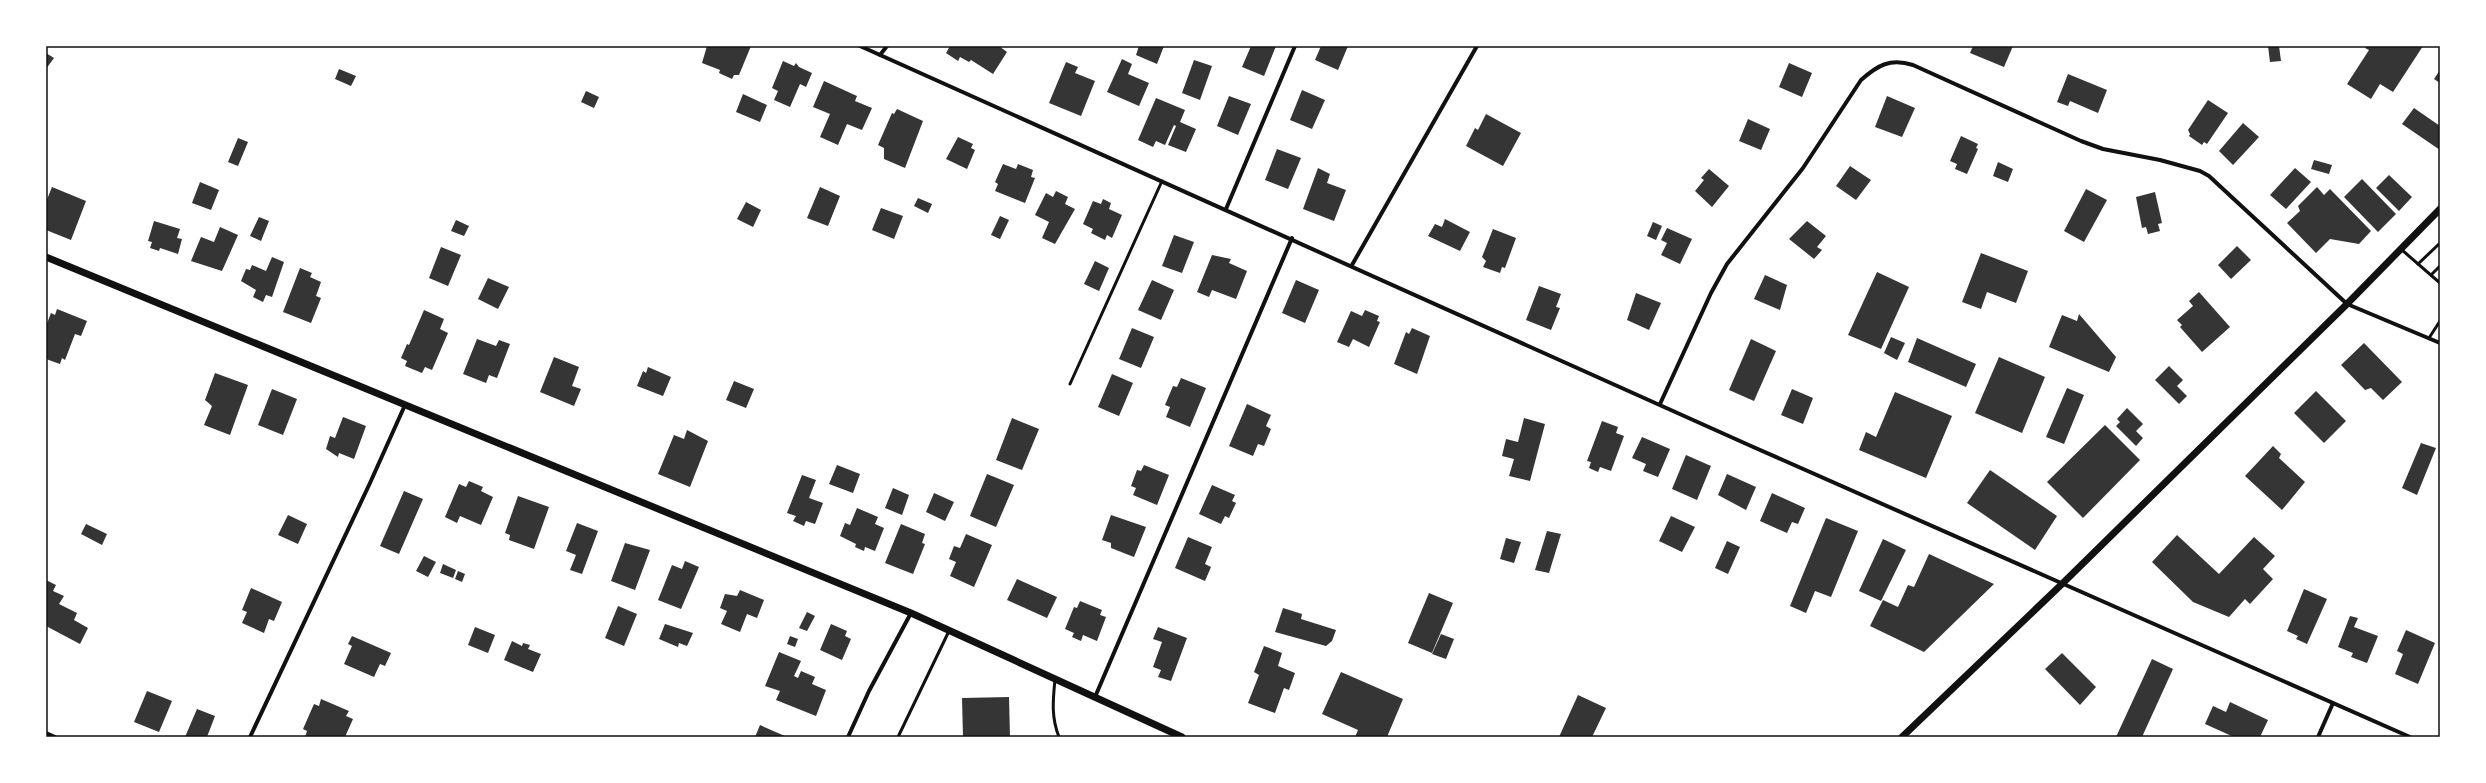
<svg xmlns="http://www.w3.org/2000/svg" width="2486" height="783" font-family="'Open Sans',sans-serif">
<style>
.building{fill:#353535}
.lines{fill:none;stroke-linecap:round;stroke-linejoin:round}
.service{stroke:#111;stroke-width:3}
.minor{stroke:#111;stroke-width:4}
.tertiary{stroke:#111;stroke-width:7}
.neatline{fill:none;stroke:#111;stroke-width:1.5}
</style>
<rect width="100%" height="100%" fill="#fff"/>
<g class="building">
<path d="M707 46H751L739 75H734L732 79 719 73 720 70 702 63Z"/>
<path d="M950 46H999L1007 52 993 74 971 60 969 62 960 57 958 61 946 53Z"/>
<path d="M1139 46H1164L1157 64 1136 55Z"/>
<path d="M1251 46H1276L1264 76 1242 67Z"/>
<path d="M1321 46H1348L1338 70 1315 60Z"/>
<path d="M1973 46H2013L2004 67 1970 53Z"/>
<path d="M2268 46H2279L2281 61 2270 62Z"/>
<path d="M2367 46H2423L2393 92 2380 84 2371 99 2347 84 2369 50 2365 48Z"/>
<path d="M46 53 54 58 46 69Z"/>
<path d="M1122 59 1132 64 1128 74 1149 83 1139 106 1107 92Z"/>
<path d="M1194 60 1212 66 1200 100 1182 93Z"/>
<path d="M783 61 794 66 796 63 799 67 812 73 806 87 800 84 790 107 774 100 778 91 772 88Z"/>
<path d="M1066 62 1078 67 1075 73 1095 81 1081 116 1049 103Z"/>
<path d="M1789 63 1812 73 1802 97 1779 87Z"/>
<path d="M339 69 356 76 351 86 335 79Z"/>
<path d="M2440 70V83L2434 79Z"/>
<path d="M2068 74 2107 90 2098 113 2070 101 2068 106 2057 102Z"/>
<path d="M824 81 857 96 855 101 872 108 862 130 847 124 838 145 820 137 830 114 813 107Z"/>
<path d="M1302 90 1325 100 1312 129 1290 120Z"/>
<path d="M586 91 599 97 594 108 581 102Z"/>
<path d="M743 94 767 105 760 122 736 112Z"/>
<path d="M1229 96 1251 104 1238 135 1217 126Z"/>
<path d="M1887 96 1915 108 1902 137 1875 127Z"/>
<path d="M1156 98 1185 110 1180 122 1196 129 1186 152 1168 145 1176 126 1174 125 1165 145 1156 141 1153 147 1138 140Z"/>
<path d="M2208 100 2228 113 2207 144 2204 142 2202 145 2189 136 2190 134 2188 130Z"/>
<path d="M2414 108 2440 126V150L2402 124Z"/>
<path d="M897 109 923 121 905 168 884 159V148L878 145 892 113 894 114Z"/>
<path d="M1486 114 1521 133 1503 166 1466 146 1475 128 1478 130Z"/>
<path d="M1748 119 1770 129 1761 150 1739 141Z"/>
<path d="M2243 123 2259 137 2233 165 2219 151Z"/>
<path d="M1961 136 1978 144 1976 148 1978 149 1967 174 1955 169 1957 164 1950 161Z"/>
<path d="M958 137 973 144 971 148 975 150 967 169 946 159Z"/>
<path d="M238 138 248 142 238 166 228 162Z"/>
<path d="M1277 149 1301 158 1288 189 1265 180Z"/>
<path d="M2314 160 2332 165 2329 174 2311 169Z"/>
<path d="M1998 162 2013 169 2008 182 1993 176Z"/>
<path d="M1003 164 1016 169 1018 164 1033 170 1031 177 1035 178 1025 203 995 191 998 184 995 182Z"/>
<path d="M1850 166 1871 180 1856 200 1836 186Z"/>
<path d="M1318 168 1330 174 1327 183 1346 190 1334 221 1303 209Z"/>
<path d="M2295 168 2311 182 2286 209 2270 195Z"/>
<path d="M1709 169 1729 186 1712 207 1695 191 1704 180 1701 178Z"/>
<path d="M2389 175 2412 197 2399 211 2376 188Z"/>
<path d="M2362 179 2396 214 2378 232 2344 197Z"/>
<path d="M200 182 219 190 211 210 192 203Z"/>
<path d="M52 187 86 201 71 240 46 230V202Z"/>
<path d="M820 187 840 196 828 226 807 218Z"/>
<path d="M2317 187 2324 195 2330 189 2371 231 2359 244 2330 239 2316 253 2287 223 2300 211 2298 206Z"/>
<path d="M2086 189 2107 200 2084 242 2064 231Z"/>
<path d="M1056 191 1068 197 1065 204 1075 209 1055 244 1042 238 1049 222 1035 215 1046 193 1053 197Z"/>
<path d="M2155 192 2162 223 2158 224 2160 231 2148 234 2146 227 2142 228 2136 197Z"/>
<path d="M918 198 932 204 928 213 914 206Z"/>
<path d="M1103 199 1111 203 1109 209 1122 215 1112 238 1107 235 1105 240 1091 233 1093 229 1083 224 1093 201 1101 204Z"/>
<path d="M746 202 761 210 753 227 737 219Z"/>
<path d="M881 208 903 216 894 239 872 230Z"/>
<path d="M1000 216 1009 220 1000 239 991 235Z"/>
<path d="M259 217 269 221 261 241 250 236Z"/>
<path d="M1445 219 1470 232 1460 251 1428 236 1435 224 1442 227Z"/>
<path d="M456 220 469 226 464 236 451 231Z"/>
<path d="M154 221 180 229 177 238 182 239 178 254 160 248 159 251 150 248 152 242 148 241Z"/>
<path d="M1807 221 1826 236 1817 247 1822 250 1814 259 1789 239Z"/>
<path d="M1653 222 1662 226 1656 240 1647 236Z"/>
<path d="M220 227 238 235 222 271 191 261 201 237 214 242Z"/>
<path d="M1667 228 1692 239 1680 264 1661 255 1667 243 1661 240Z"/>
<path d="M1493 229 1516 238 1505 268 1502 267 1500 273 1483 267 1486 261 1482 257Z"/>
<path d="M1174 235 1194 242 1182 273 1162 266Z"/>
<path d="M2237 246 2251 260 2231 279 2218 265Z"/>
<path d="M441 247 461 255 448 286 429 278Z"/>
<path d="M1981 253 2028 271 2016 303 1987 292 1981 309 1962 302Z"/>
<path d="M1212 255 1231 259 1229 263 1247 271 1236 299 1212 290 1209 297 1197 292Z"/>
<path d="M272 257 284 262 272 297 266 295 263 302 253 297 256 290 241 281 246 269 250 270 252 265 266 271Z"/>
<path d="M1095 261 1109 268 1099 291 1084 284Z"/>
<path d="M300 268 312 273 310 277 321 282 316 296 321 298 311 323 283 312Z"/>
<path d="M1877 272 1909 287 1881 349 1848 335Z"/>
<path d="M1765 275 1787 285 1780 310 1754 299Z"/>
<path d="M488 278 509 287 498 309 478 299Z"/>
<path d="M1152 280 1174 290 1161 320 1138 310Z"/>
<path d="M1296 280 1319 290 1305 323 1282 313Z"/>
<path d="M1539 286 1561 294 1556 307 1560 308 1551 330 1526 320Z"/>
<path d="M2199 292 2230 327 2202 352 2180 327 2182 325 2177 320 2193 306 2189 301Z"/>
<path d="M1636 293 1661 303 1649 330 1627 320Z"/>
<path d="M57 309 87 321 81 336 75 334 65 360 62 358 60 364 46 359V326L51 313 55 315Z"/>
<path d="M424 310 444 319 440 329 448 333 432 370 425 367 422 373 405 366 407 361 401 358 407 344 409 345Z"/>
<path d="M1365 310 1379 316 1377 321 1380 322 1369 347 1353 339 1349 347 1337 342 1351 311 1362 316Z"/>
<path d="M2079 314 2116 357 2109 372 2049 347 2062 315 2077 321Z"/>
<path d="M1132 328 1154 337 1141 368 1119 359Z"/>
<path d="M1412 328 1430 336 1417 374 1394 364 1406 332 1409 334Z"/>
<path d="M1891 337 1905 343 1897 360 1884 353Z"/>
<path d="M1917 338 1976 364 1966 387 1908 362Z"/>
<path d="M477 339 496 346 499 340 510 344 497 378 489 375 486 383 463 374Z"/>
<path d="M1751 339 1776 351 1754 401 1729 390Z"/>
<path d="M2364 343 2402 382 2383 400 2371 388 2365 390 2341 365Z"/>
<path d="M554 357 579 367 572 386 581 389 574 406 540 392Z"/>
<path d="M1999 357 2045 377 2022 433 1975 413Z"/>
<path d="M2169 366 2183 380 2177 386 2187 396 2179 404 2155 380Z"/>
<path d="M648 367 671 377 663 396 637 386 643 371 646 373Z"/>
<path d="M215 373 248 385 230 435 204 425 212 406 205 400Z"/>
<path d="M1112 374 1133 383 1119 416 1098 407Z"/>
<path d="M1181 378 1206 388 1190 427 1166 417 1170 407 1165 405 1173 386 1177 387Z"/>
<path d="M734 381 754 389 746 408 726 400Z"/>
<path d="M2067 388 2084 395 2064 444 2046 437Z"/>
<path d="M272 389 297 399 283 435 258 425Z"/>
<path d="M1792 389 1813 398 1803 424 1781 415Z"/>
<path d="M2316 391 2346 421 2324 443 2294 413Z"/>
<path d="M1895 392 1952 416 1926 478 1859 450 1866 432 1876 437Z"/>
<path d="M1247 404 1271 415 1266 426 1271 429 1264 446 1258 444 1253 456 1229 446Z"/>
<path d="M2127 408 2143 424 2136 431 2143 438 2136 446 2116 426 2120 422 2117 419Z"/>
<path d="M343 417 366 426 354 459 339 453 338 457 326 449 330 436 335 438Z"/>
<path d="M1012 418 1039 429 1022 470 996 460Z"/>
<path d="M1524 418 1545 424 1530 481 1509 476 1514 459 1502 456 1506 439 1518 442Z"/>
<path d="M1602 421 1618 427 1616 433 1624 436 1611 471 1600 467 1598 472 1589 468 1591 462 1587 461Z"/>
<path d="M2105 425 2140 460 2083 518 2047 482Z"/>
<path d="M687 430 708 441 690 487 658 474 674 435 684 439Z"/>
<path d="M1642 437 1670 449 1658 477 1643 471 1646 464 1632 458Z"/>
<path d="M2421 443 2436 448 2417 495 2402 488Z"/>
<path d="M2273 446 2281 454 2279 458 2305 482 2282 510 2245 476Z"/>
<path d="M1686 455 1711 466 1697 500 1672 489Z"/>
<path d="M837 465 860 474 853 493 829 484Z"/>
<path d="M1144 465 1169 475 1157 505 1133 495 1136 488 1131 486 1137 470 1141 471Z"/>
<path d="M1990 470 2057 516 2035 550 1967 503Z"/>
<path d="M987 474 1014 485 996 527 970 516Z"/>
<path d="M1727 474 1756 487 1746 510 1718 495Z"/>
<path d="M802 475 816 480 809 498 823 503 815 524 806 521 804 526 793 521 796 516 787 513Z"/>
<path d="M469 481 483 487 481 491 493 497 481 525 460 516 457 523 445 517 459 484 466 487Z"/>
<path d="M1212 485 1235 495 1232 501 1236 503 1229 518 1225 516 1221 524 1199 514Z"/>
<path d="M893 488 909 495 902 515 885 508Z"/>
<path d="M404 491 423 499 399 554 380 546Z"/>
<path d="M934 493 954 502 945 521 926 512Z"/>
<path d="M1772 493 1805 508 1798 524 1792 522 1787 533 1760 521Z"/>
<path d="M518 496 549 507 534 549 509 540 510 535 505 533Z"/>
<path d="M857 508 878 517 875 524 884 528 875 551 865 547 864 551 855 547 856 544 840 536 845 523 850 525Z"/>
<path d="M288 515 307 524 298 544 278 535Z"/>
<path d="M1111 515 1146 527 1134 557 1111 548V543L1102 540Z"/>
<path d="M1671 516 1695 527 1682 552 1659 541Z"/>
<path d="M1826 518 1858 531 1831 597 1815 591 1806 613 1790 606Z"/>
<path d="M577 523 598 531 582 574 570 570 576 555 566 551Z"/>
<path d="M86 524 107 534 102 545 81 534Z"/>
<path d="M901 524 925 534 922 543 925 544 913 574 885 563Z"/>
<path d="M1547 531 1561 534 1549 573 1535 570Z"/>
<path d="M966 534 992 545 974 587 950 576 956 562 949 559 954 546 960 548Z"/>
<path d="M2177 535 2219 574 2254 537 2275 556 2263 569 2273 579 2250 604 2245 599 2229 617 2193 602 2152 562Z"/>
<path d="M1188 537 1212 547 1205 564 1211 567 1205 581 1175 568Z"/>
<path d="M1506 538 1521 542 1514 563 1500 559Z"/>
<path d="M1883 539 1906 550 1881 601 1859 591Z"/>
<path d="M1727 541 1740 547 1728 574 1715 568Z"/>
<path d="M625 543 650 550 635 590 611 581Z"/>
<path d="M1929 554 1994 584 1924 652 1870 626 1883 600 1898 607 1908 585 1914 587Z"/>
<path d="M424 556 436 562 428 577 416 571Z"/>
<path d="M685 561 699 567 681 609 658 600 672 565 682 569Z"/>
<path d="M443 564 456 570 453 578 440 573Z"/>
<path d="M458 571 465 574 462 582 455 579Z"/>
<path d="M1017 579 1057 597 1047 618 1007 600Z"/>
<path d="M46 580 56 585 53 591 64 596 59 604 77 613 74 620 88 628 80 644 46 626Z"/>
<path d="M251 588 282 602 274 621 269 619 264 633 242 623 247 612 242 610Z"/>
<path d="M2304 589 2327 599 2307 644 2296 639 2298 636 2287 631Z"/>
<path d="M740 590 764 600 757 618 747 614 740 632 721 624 727 611 720 608 725 594 737 596Z"/>
<path d="M1429 593 1453 603 1432 653 1408 643Z"/>
<path d="M1080 601 1102 610 1100 615 1106 617 1097 641 1083 635 1081 641 1072 637 1074 633 1065 629 1074 607 1077 608Z"/>
<path d="M618 606 637 614 624 646 605 638Z"/>
<path d="M1283 608 1302 614 1301 619 1336 630 1332 641 1326 646 1275 632Z"/>
<path d="M807 612 815 616 807 631 799 628Z"/>
<path d="M2350 616 2358 618 2354 627 2378 636 2367 663 2351 657 2353 653 2338 647Z"/>
<path d="M665 624 693 633 687 646 679 643 678 647 659 639Z"/>
<path d="M831 624 847 631 845 636 851 639 842 660 820 650Z"/>
<path d="M475 627 495 635 488 653 468 645Z"/>
<path d="M1158 627 1187 638 1171 681 1158 677 1161 670 1153 667 1162 642 1153 639Z"/>
<path d="M2406 630 2435 643 2418 684 2395 674 2403 654 2397 651Z"/>
<path d="M1441 634 1454 639 1446 659 1432 654Z"/>
<path d="M352 636 391 653 385 666 380 664 374 677 344 664 352 646 348 644Z"/>
<path d="M790 636 798 639 795 647 787 644Z"/>
<path d="M512 641 522 646 523 643 530 645 528 649 541 654 533 672 504 660Z"/>
<path d="M1264 646 1282 653 1278 666 1295 673 1289 690 1284 688 1275 713 1248 703 1259 675 1254 672Z"/>
<path d="M779 652 801 661 794 676 798 678 801 671 815 677 812 684 826 690 816 716 776 700 780 691 765 686Z"/>
<path d="M2062 653 2096 687 2080 705 2045 669Z"/>
<path d="M2152 659 2173 669 2142 737H2116Z"/>
<path d="M1341 672 1403 699 1387 737H1355L1358 730 1322 714Z"/>
<path d="M147 691 172 701 159 732 134 722Z"/>
<path d="M1578 695 1606 708 1592 737H1559Z"/>
<path d="M1009 697 1010 737H963L962 698Z"/>
<path d="M321 699 349 711 346 716 353 719 345 737H305L307 731 303 729 314 704 319 706Z"/>
<path d="M2230 702 2268 720 2260 737H2234L2205 724 2213 706 2226 712Z"/>
<path d="M197 709 215 716 207 737H185Z"/>
<path d="M760 725 787 737H755Z"/>
</g>
<g class="lines">
<g class="service">
<path d="M2402 250 2440 283"/>
<path d="M2418 264 2439 244"/>
<path d="M2431 275 2440 266"/>
<path d="M2429 338 2440 321"/>
<path d="M1070 384 1162 181"/>
<path d="M1055 679C1053 700 1051 717 1059 737"/>
<path d="M898 737 949 631"/>
</g>
<g class="minor">
<path d="M860 46 1751 446 2410 737"/>
<path d="M880 55 887 46"/>
<path d="M1226 209 1295 46"/>
<path d="M1352 265 1477 46"/>
<path d="M1660 404 1711 293 1727 264 1803 168 1861 80C1878 65 1890 58 1913 65L2081 141 2103 149 2160 160 2200 171 2209 176 2347 304 2440 343"/>
<path d="M1095 697 1292 238"/>
<path d="M46 733 55 737"/>
<path d="M250 737 370 483 405 405"/>
<path d="M848 737 869 691 911 613"/>
<path d="M2318 737 2333 703"/>
</g>
<g class="tertiary">
<path d="M46 257 911 613 1182 737"/>
<path d="M1902 737 2063 583 2347 304 2440 209"/>
</g>
</g>
<rect width="2486" height="783" fill="none" stroke="#ffffff" stroke-width="94"/>
<rect x="47" y="47" width="2392" height="689" class="neatline"/>
</svg>
